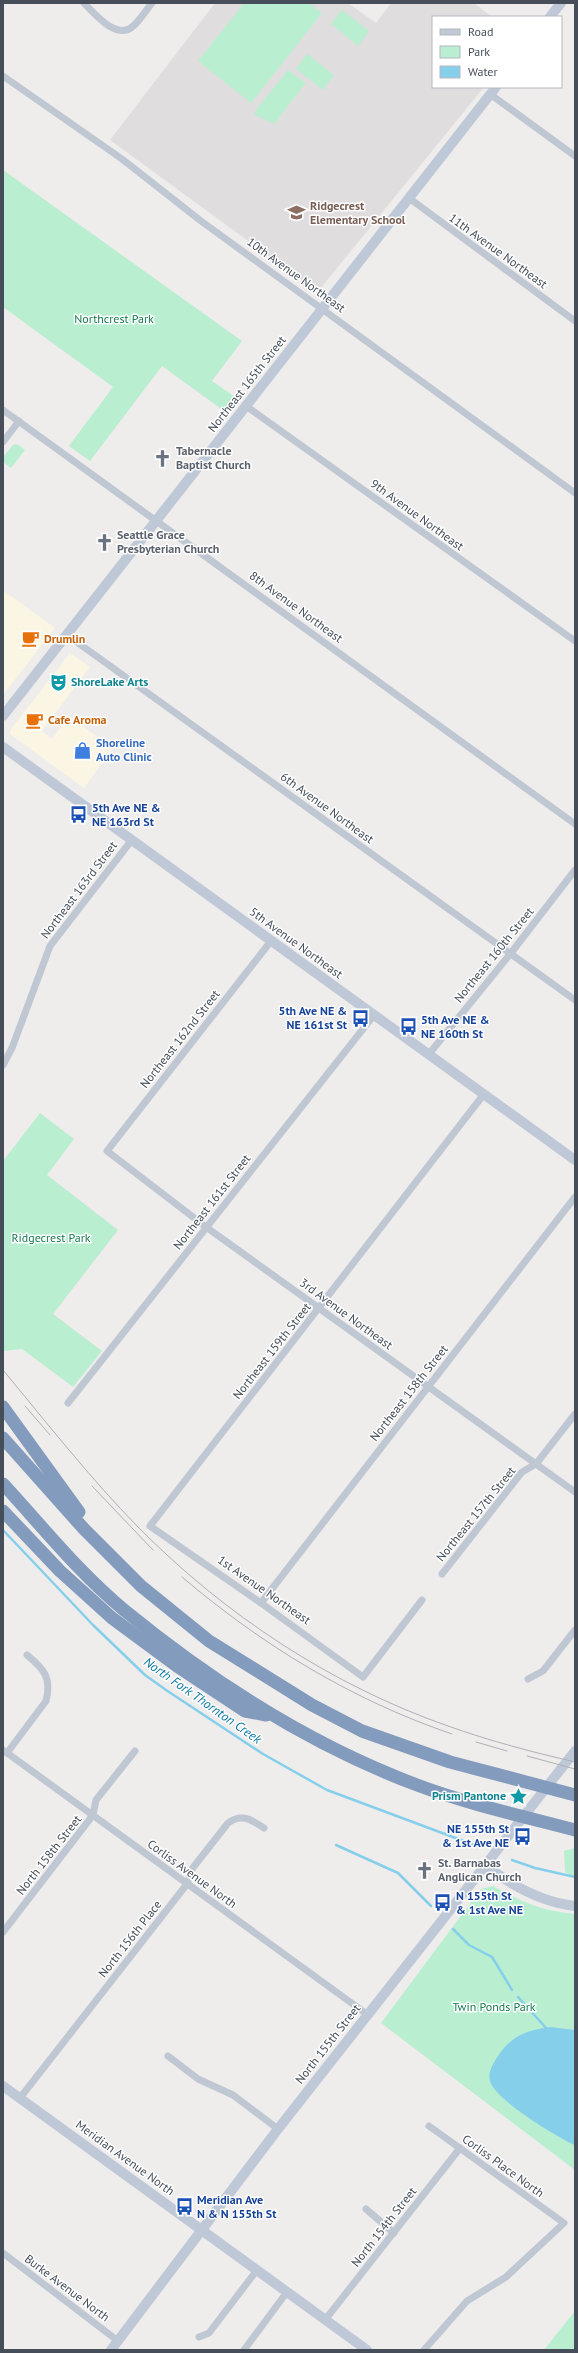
<svg xmlns="http://www.w3.org/2000/svg" width="578" height="2353" font-family="'PT Sans',sans-serif">
<style>
.commercial{fill:#fbf6e4}
.education{fill:#e0ddde}
.green{fill:#b9eed1}
.water{fill:#86cfeb}
.lines{fill:none;stroke-linecap:round;stroke-linejoin:round}
.stream{stroke:#86cfeb;stroke-width:2.5}
.street{stroke:#bfc7d2;stroke-width:7}
.secondary{stroke:#bec8d6;stroke-width:10}
.highway{stroke:#839bbc;stroke-width:13}
.tram{stroke:#aeb1b7;stroke-width:1}
.labels{text-anchor:middle;stroke-width:3;stroke-linejoin:round;paint-order:stroke}
.education-label{font-size:12px;font-weight:bold;fill:#785e54;stroke:#fff;text-anchor:start}
.street-label{font-size:12px;fill:#454e59;stroke:#fff}
.park-label{font-size:12px;fill:#177a4f;stroke:#fff}
.worship-label{font-size:12px;font-weight:bold;fill:#5b616d;stroke:#fff;text-anchor:start}
.food-label{font-size:12px;font-weight:bold;fill:#c56008;stroke:#fff;text-anchor:start}
.culture-label{font-size:12px;font-weight:bold;fill:#0d838f;stroke:#fff;text-anchor:start}
.shop-label{font-size:12px;font-weight:bold;fill:#366cbe;stroke:#fff;text-anchor:start}
.transit-label{font-size:12px;font-weight:bold;fill:#164399;stroke:#fff;text-anchor:start}
.water-label{font-size:13px;font-style:italic;fill:#0d7aa5;stroke:#fff}
</style>
<rect width="100%" height="100%" fill="#efecec"/>
<g class="commercial">
<path d="M3 590 55 628 3 695Z"/>
<path d="M70 653 90 667 42 731 52 739 69 716 113 748 84 788 10 734 11 729Z"/>
</g>
<path class="education" d="M215 3H348L376 23 391 3H474L492 17H433V87H484L320 289H314L110 140Z"/>
<g class="green">
<path d="M244 3H309L322 13 251 103 198 61Z"/>
<path d="M342 10 369 31 358 46 331 24Z"/>
<path d="M307 54 334 75 323 90 296 69Z"/>
<path d="M288 70 306 83 274 124 253 114Z"/>
<path d="M3 170 242 341 212 381 238 399 227 413 162 366 90 461 69 446 113 387 3 307Z"/>
<path d="M17 444 25 450 11 468 3 462V457L13 445Z"/>
<path d="M40 1113 74 1139 47 1175 118 1230 53 1314 102 1351 73 1387 22 1349 3 1351V1161Z"/>
<path d="M575 1848V1877L565 1872 564 1851Z"/>
<path d="M493 1886C524 1903 540 1910 575 1914V2170L381 2023 481 1889Z"/>
<path d="M575 2311V2350H544Z"/>
</g>
<path class="water" d="M550 2027 575 2030V2145C557 2137 495 2100 490 2081 487 2071 495 2061 500 2053 513 2035 528 2030 550 2027Z"/>
<g class="lines">
<g class="stream">
<path d="M3 1530 93 1625 145 1675 166 1690 263 1754 327 1790 477 1846"/>
<path d="M336 1845 398 1873 431 1906"/>
<path d="M512 1860 535 1868 575 1877"/>
<path d="M453 1929 469 1945 492 1957 512 1990"/>
<path d="M518 1997 547 2029"/>
</g>
<g class="street">
<path d="M84 3C94 13 116 40 132 27 140 21 146 10 152 3"/>
<path d="M3 76 122 159 201 221 575 493"/>
<path d="M490 94 575 156"/>
<path d="M409 198 575 321"/>
<path d="M246 406 575 641"/>
<path d="M3 410 575 824"/>
<path d="M3 442 19 421"/>
<path d="M67 635 575 1000"/>
<path d="M271 941 107 1151 206 1227 575 1492"/>
<path d="M429 1054 511 953 575 870"/>
<path d="M3 1065 12 1048 50 946 131 841"/>
<path d="M68 1403 374 1015"/>
<path d="M442 1574 522 1472 536 1464 575 1414"/>
<path d="M422 1600 363 1677 261 1603 150 1526 484 1094"/>
<path d="M261 1603 575 1197"/>
<path d="M528 1679 543 1671 575 1630"/>
<path d="M3 1750 368 2015"/>
<path d="M7 1753 46 1701C52 1678 44 1669 27 1655"/>
<path d="M3 1932 93 1815 96 1800 135 1751"/>
<path d="M168 2056 198 2079 233 2095 278 2129"/>
<path d="M20 2098 187 1884 192 1869 228 1823C242 1813 252 1820 264 1828"/>
<path d="M366 2209 394 2233"/>
<path d="M3 2253 118 2341"/>
<path d="M325 2320 460 2148"/>
<path d="M199 2337 209 2333 257 2270"/>
<path d="M244 2350 287 2292"/>
<path d="M424 2350 467 2301 506 2277 564 2223 429 2126"/>
</g>
<g class="secondary">
<path d="M550 17 561 3"/>
<path d="M3 716 496 87"/>
<path d="M3 747 575 1160"/>
<path d="M485 1865C512 1886 541 1902 575 1906"/>
<path d="M3 2086 367 2350"/>
<path d="M111 2350 278 2129 575 1751"/>
</g>
<g class="highway">
<path d="M3 1407 79 1512"/>
<path d="M3 1438 84 1529 141 1586 209 1641 312 1705 362 1731 450 1762 575 1795"/>
<path d="M3 1484C42 1526 79 1573 124 1610 212 1682 310 1745 417 1785 468 1804 522 1816 575 1830"/>
<path d="M3 1511 60 1571 112 1618 177 1666 245 1711 266 1715"/>
</g>
<g class="tram">
<path d="M3 1370C47 1423 90 1478 138 1527 225 1615 331 1685 448 1726 490 1741 532 1752 575 1762"/>
<path d="M25 1406 50 1435"/>
<path d="M92 1486 153 1550"/>
<path d="M182 1577C262 1645 352 1700 452 1734"/>
<path d="M476 1742 507 1751"/>
<path d="M527 1756 575 1769"/>
</g>
</g>
<defs>
<symbol id="school-bare" viewBox="-9 -9 18 18"><path d="M0-5L7-2L0 1L-7-2ZM-4 1L0 2.5L4 1V4Q0 6-4 4Z" fill="#8d6e63" stroke="#fff" stroke-width="2.5" paint-order="stroke"/></symbol>
<symbol id="church-bare" viewBox="-9 -9 18 18"><path d="M-1.2-6h2.4v3.5h3.3v2.4h-3.3V6h-2.4V-.1h-3.3v-2.4h3.3Z" fill="#6b7280" stroke="#fff" stroke-width="2.5" paint-order="stroke"/></symbol>
<symbol id="cafe-bare" viewBox="-9 -9 18 18"><path d="M-5.5-4.5H6V0H3Q3 3.5 0 3.5H-2.5Q-5.5 3.5-5.5 0ZM3-3.2v2h1.7v-2ZM-6 4.5H4V6H-6Z" fill="#e8710a" stroke="#fff" stroke-width="2.5" paint-order="stroke"/></symbol>
<symbol id="theatre-bare" viewBox="-9 -9 18 18"><path d="M-5-5.5Q0-4 5-5.5V0Q5 5 0 6Q-5 5-5 0ZM-3.3-2.5H-1v1.5H-3.3ZM1-2.5H3.3v1.5H1ZM-2.8 1Q0 5.5 2.8 1Z" fill="#0f9aa8" stroke="#fff" stroke-width="2.5" paint-order="stroke"/></symbol>
<symbol id="shop-bare" viewBox="-9 -9 18 18"><path d="M-5-2.5h2.3a2.7 3.5 0 0 1 5.4 0H5L5.5 6h-11ZM-1.5-2.5h3a1.5 2.3 0 0 0-3 0Z" fill="#3f7fe0" stroke="#fff" stroke-width="2.5" paint-order="stroke"/></symbol>
<symbol id="bus-bare" viewBox="-9 -9 18 18"><path d="M-5-6H5V4H4V6H2V4H-2V6H-4V4H-5ZM-3.5-4V0h7V-4ZM-3.5 1.2v1.5H-2V1.2ZM2 1.2v1.5H3.5V1.2Z" fill="#1a4fb4" stroke="#fff" stroke-width="2.5" paint-order="stroke"/></symbol>
<symbol id="sight-bare" viewBox="-9 -9 18 18"><path d="M0-6L1.8-2.2L6-1.7L2.9 1.2L3.7 5.4L0 3.3L-3.7 5.4L-2.9 1.2L-6-1.7L-1.8-2.2Z" fill="#0f9aa8" stroke="#fff" stroke-width="2.5" paint-order="stroke"/></symbol>
</defs>
<g fill-rule="evenodd">
<use href="#school-bare" x="284" y="200" width="25" height="25"/>
<use href="#church-bare" x="150" y="446" width="25" height="25"/>
<use href="#church-bare" x="92" y="530" width="25" height="25"/>
<use href="#cafe-bare" x="18" y="626" width="25" height="25"/>
<use href="#theatre-bare" x="46" y="670" width="25" height="25"/>
<use href="#cafe-bare" x="22" y="708" width="25" height="25"/>
<use href="#shop-bare" x="70" y="738" width="25" height="25"/>
<use href="#bus-bare" x="66" y="802" width="25" height="25"/>
<use href="#bus-bare" x="348" y="1006" width="25" height="25"/>
<use href="#bus-bare" x="396" y="1014" width="25" height="25"/>
<use href="#sight-bare" x="506" y="1784" width="25" height="25"/>
<use href="#bus-bare" x="510" y="1824" width="25" height="25"/>
<use href="#church-bare" x="412" y="1858" width="25" height="25"/>
<use href="#bus-bare" x="430" y="1890" width="25" height="25"/>
<use href="#bus-bare" x="172" y="2194" width="25" height="25"/>
</g>
<g class="labels">
<g class="education-label">
<text x="310" y="210">Ridgecrest<tspan x="310" dy="14">Elementary School</tspan></text>
</g>
<g class="street-label">
<text transform="translate(498 251) rotate(36)" y="4">11th Avenue Northeast</text>
<text transform="translate(296 275) rotate(36)" y="4">10th Avenue Northeast</text>
<text transform="translate(247 384) rotate(-52)" y="4">Northeast 165th Street</text>
<text transform="translate(417 515) rotate(36)" y="4">9th Avenue Northeast</text>
<text transform="translate(296 607) rotate(36)" y="4">8th Avenue Northeast</text>
<text transform="translate(327 808) rotate(36)" y="4">6th Avenue Northeast</text>
<text transform="translate(79 890) rotate(-53)" y="4">Northeast 163rd Street</text>
<text transform="translate(296 943) rotate(36)" y="4">5th Avenue Northeast</text>
<text transform="translate(494 955) rotate(-51)" y="4">Northeast 160th Street</text>
<text transform="translate(180 1039) rotate(-52)" y="4">Northeast 162nd Street</text>
<text transform="translate(212 1202) rotate(-52)" y="4">Northeast 161st Street</text>
<text transform="translate(346 1314) rotate(36)" y="4">3rd Avenue Northeast</text>
<text transform="translate(272 1351) rotate(-52)" y="4">Northeast 159th Street</text>
<text transform="translate(409 1393) rotate(-52)" y="4">Northeast 158th Street</text>
<text transform="translate(476 1514) rotate(-51)" y="4">Northeast 157th Street</text>
<text transform="translate(264 1590) rotate(35)" y="4">1st Avenue Northeast</text>
<text transform="translate(49 1855) rotate(-52)" y="4">North 158th Street</text>
<text transform="translate(192 1874) rotate(36)" y="4">Corliss Avenue North</text>
<text transform="translate(130 1939) rotate(-52)" y="4">North 156th Place</text>
<text transform="translate(328 2044) rotate(-52)" y="4">North 155th Street</text>
<text transform="translate(125 2158) rotate(36)" y="4">Meridian Avenue North</text>
<text transform="translate(503 2166) rotate(36)" y="4">Corliss Place North</text>
<text transform="translate(384 2227) rotate(-52)" y="4">North 154th Street</text>
<text transform="translate(67 2288) rotate(37)" y="4">Burke Avenue North</text>
</g>
<g class="park-label">
<text x="114" y="323">Northcrest Park</text>
<text x="51" y="1242">Ridgecrest Park</text>
<text x="494" y="2011">Twin Ponds Park</text>
</g>
<g class="worship-label">
<text x="176" y="455">Tabernacle<tspan x="176" dy="14">Baptist Church</tspan></text>
<text x="117" y="539">Seattle Grace<tspan x="117" dy="14">Presbyterian Church</tspan></text>
<text x="438" y="1867">St. Barnabas<tspan x="438" dy="14">Anglican Church</tspan></text>
</g>
<g class="food-label">
<text x="44" y="643">Drumlin</text>
<text x="48" y="724">Cafe Aroma</text>
</g>
<g class="culture-label">
<text x="71" y="686">ShoreLake Arts</text>
<text x="506" y="1800" text-anchor="end">Prism Pantone</text>
</g>
<g class="shop-label">
<text x="96" y="747">Shoreline<tspan x="96" dy="14">Auto Clinic</tspan></text>
</g>
<g class="transit-label">
<text x="92" y="812">5th Ave NE &amp;<tspan x="92" dy="14">NE 163rd St</tspan></text>
<text x="347" y="1015" text-anchor="end">5th Ave NE &amp;<tspan x="347" dy="14">NE 161st St</tspan></text>
<text x="421" y="1024">5th Ave NE &amp;<tspan x="421" dy="14">NE 160th St</tspan></text>
<text x="509" y="1833" text-anchor="end">NE 155th St<tspan x="509" dy="14">&amp; 1st Ave NE</tspan></text>
<text x="456" y="1900">N 155th St<tspan x="456" dy="14">&amp; 1st Ave NE</tspan></text>
<text x="197" y="2204">Meridian Ave<tspan x="197" dy="14">N &amp; N 155th St</tspan></text>
</g>
<g class="water-label">
<text transform="translate(203 1700) rotate(35)" y="5">North Fork Thornton Creek</text>
</g>
</g>
<rect width="578" height="2353" fill="none" stroke="#454e59" stroke-width="8"/>
<rect x="432" y="16" width="130" height="72" fill="#ffffff" stroke="#b5b8bd"/>
<rect x="440" y="29" width="20" height="6" fill="#bec8d6" stroke="#b5b8bd"/>
<text x="468" y="36" font-size="12" fill="#454e59">Road</text>
<rect x="440" y="46" width="20" height="12" fill="#b9eed1" stroke="#b5b8bd"/>
<text x="468" y="56" font-size="12" fill="#454e59">Park</text>
<rect x="440" y="66" width="20" height="12" fill="#86cfeb" stroke="#b5b8bd"/>
<text x="468" y="76" font-size="12" fill="#454e59">Water</text>
</svg>
